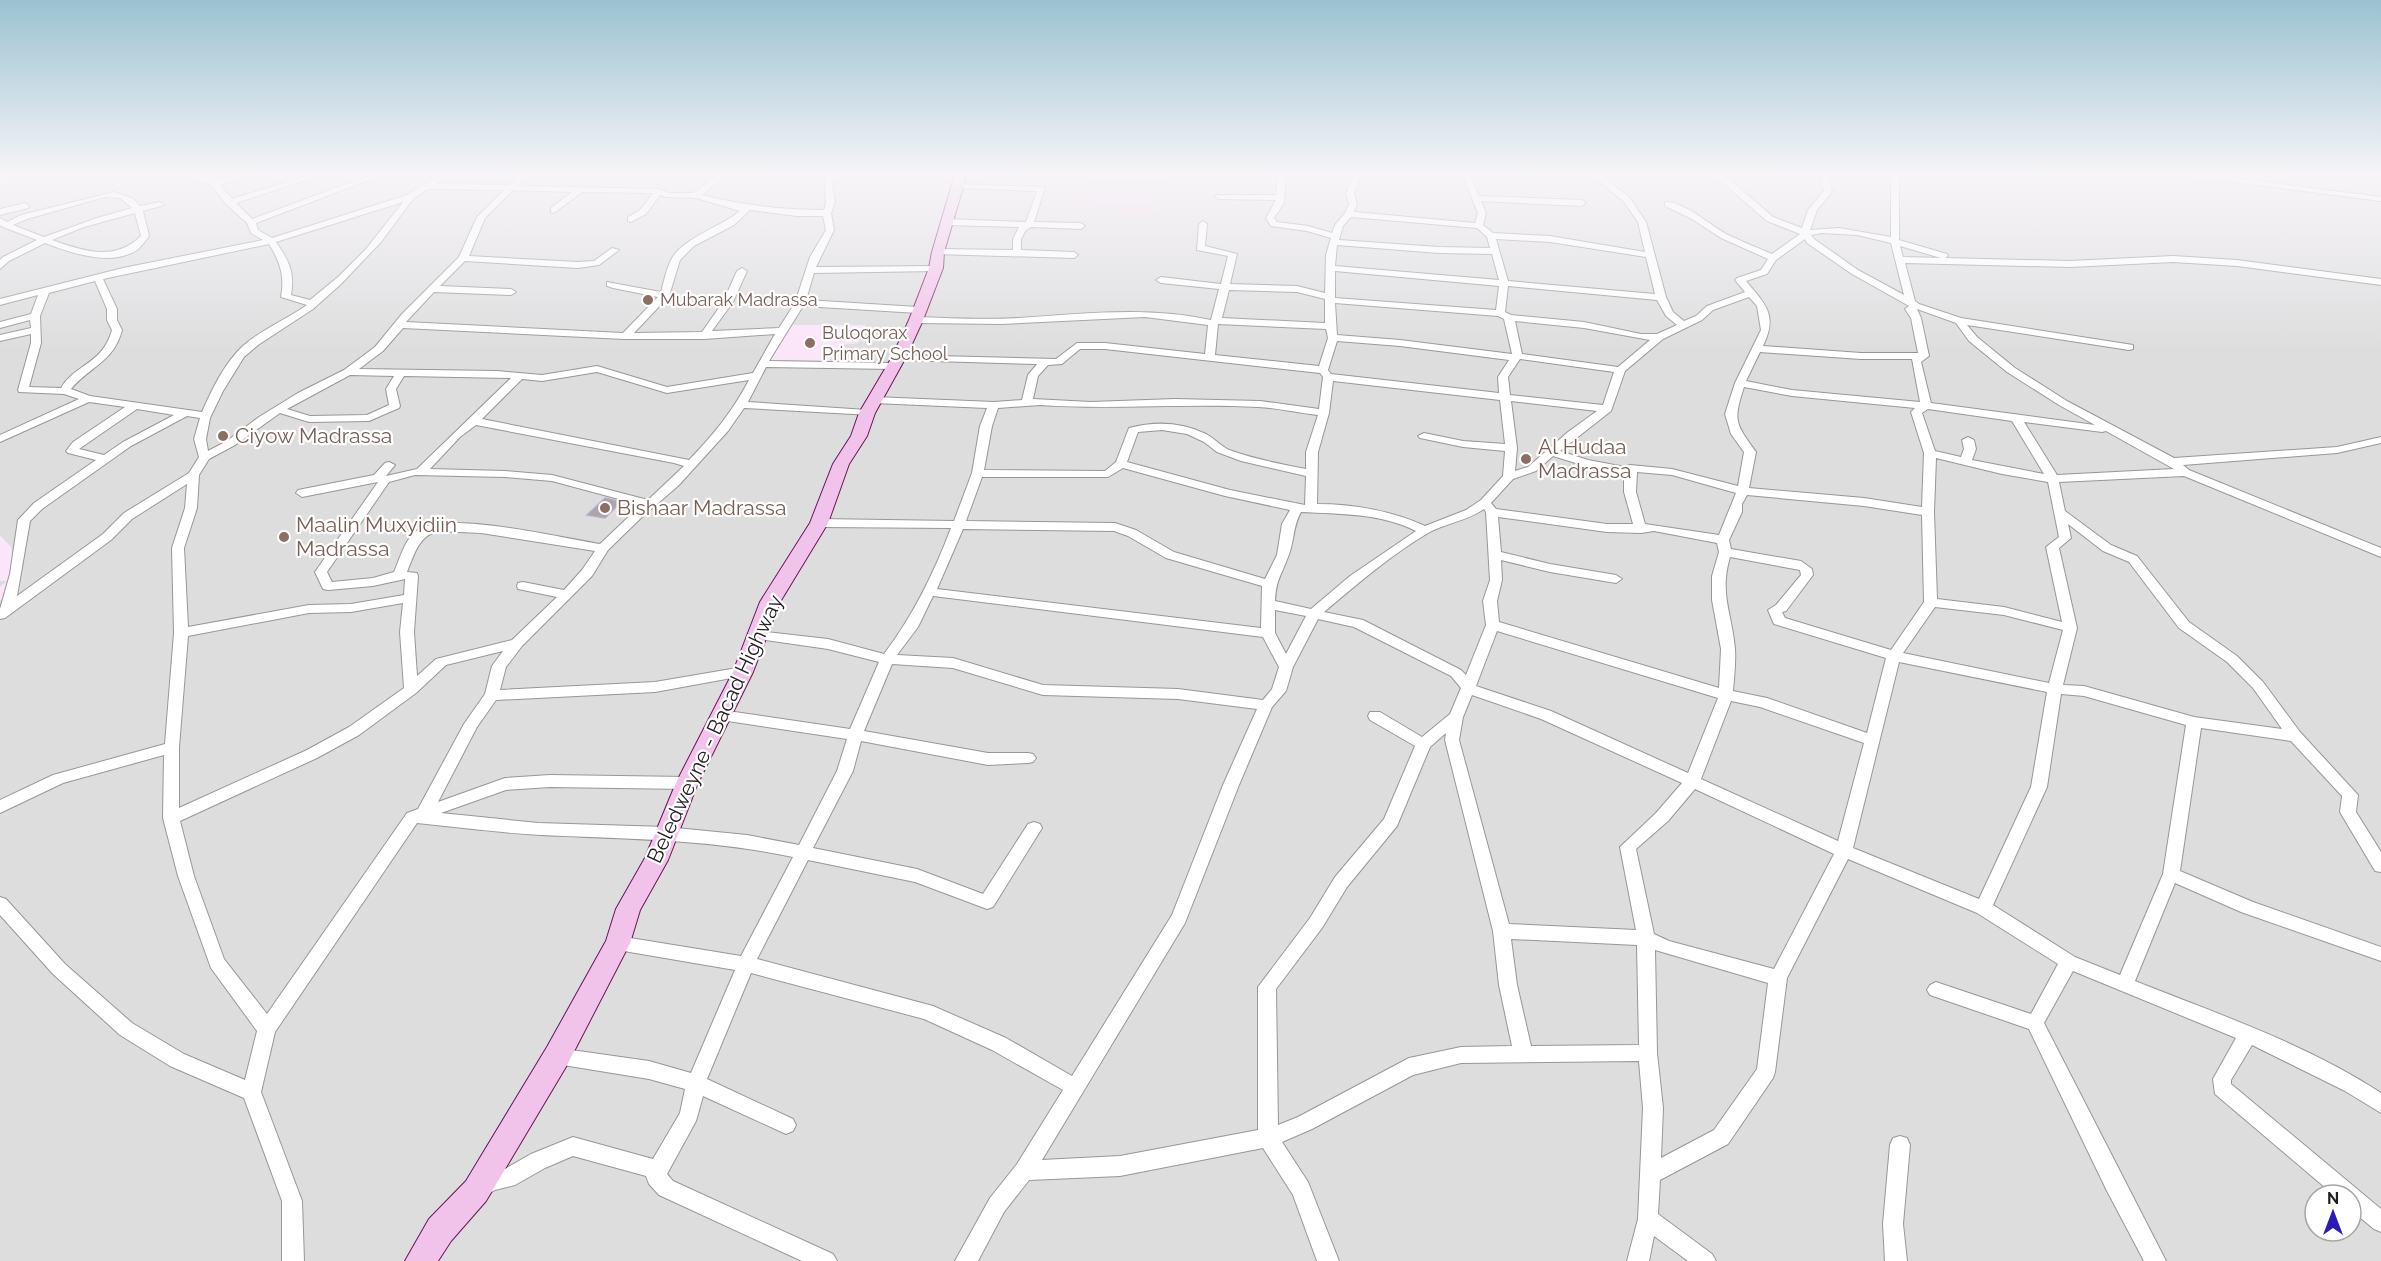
<svg xmlns="http://www.w3.org/2000/svg" width="2381" height="1261" font-family="Raleway,sans-serif">
<style>
.residential{fill:#deddde;fill-rule:evenodd}
.education{fill:#fbe5f9}
.farmland{fill:#ecd6e7}
.building{fill:#a9a4ae;stroke:#b7acbf;stroke-width:1.5}
.lines{fill:none;stroke-linecap:round;stroke-linejoin:round}
.street-casing{stroke:#979797;stroke-width:2}
.secondary-casing{stroke:#6b1358;stroke-width:2}
.street{fill:#fff;fill-rule:evenodd}
.secondary{fill:#f2c3ea;fill-rule:evenodd}
.education-dot{fill:#8d6e63;stroke:#fff;stroke-width:2}
.labels{text-anchor:middle;stroke-width:4.5;stroke-linejoin:round;paint-order:stroke}
.far-education-label{font-size:18px;fill:#785e54;stroke:#fff;text-anchor:start}
.education-label{font-size:21px;fill:#785e54;stroke:#fff;text-anchor:start}
.street-label{font-size:21px;fill:#202020;stroke:#fff}
</style>
<rect width="100%" height="100%" fill="#eee8f0"/>
<path class="residential" d="M25 174H1091L1076 204 1149 214 1176 174H2381V1261H0V183ZM2315 1195H2351V1231H2315Z"/>
<g class="education">
<path d="M792 325H865L866 328 858 343 842 345 829 361 771 360 777 344Z"/>
<path d="M0 535 11 547 14 564 5 596 0 601V587L7 581H0Z"/>
</g>
<path class="farmland" d="M1091 174H1176L1148 214 1140 215 1075 204Z"/>
<path class="building" d="M605 498 621 502 605 518 587 515Z"/>
<g class="lines">
<defs>
<g id="street">
<path d="M192 174H201L215 181 239 174H252L220 185 232 199 312 174H324L236 203 252 219 373 174H385L256 223 258 230 272 238 407 195 440 174H449L436 184 509 185 520 174H529L518 186 660 189 668 193H694L718 174H727L702 195C742 205 782 210 824 210 829 198 822 186 826 174H834L832 181 835 203 831 213 834 230 816 267 939 266V270L936 271 814 273 806 300 918 307 923 310 918 313 803 306 769 361 893 363 898 366 893 369 766 367 748 402 867 410 872 413 871 415 744 408 728 431 678 486 643 516 608 550 592 576 522 646 506 667 500 690 655 682 743 667 748 669 750 672 748 675 655 692 496 700 477 727 438 802 505 778 550 775 687 777 692 779 695 783 692 787 687 789 550 787 506 790 441 813 538 823 666 827 747 835 799 845 837 771 847 739 721 720 716 719 714 715 716 711 721 710 850 729 879 662 828 649 758 639 751 635 758 631 828 639 884 654C913 616 934 573 951 528L819 527 813 523 819 519 954 521 972 473 980 426 987 408 874 403 869 400 874 397 994 402 1022 400 1028 375 1037 364 899 360 895 359V355L1056 359 1077 343H1105L1205 354 1208 325 1145 317 1002 324 916 323 911 320 916 317C950 318 984 320 1018 318 1083 314 1146 306 1211 320L1219 289 1161 283 1156 280 1161 277 1221 284 1228 256 1197 250 1199 224 1203 221 1207 224 1205 246 1237 254 1230 284 1297 286 1325 293 1326 255 1331 238 1307 231 1271 226 1266 218 1276 200 1219 199 1215 197 1216 195H1276L1278 174H1286L1284 203 1274 218 1277 222 1308 226 1332 233 1335 225 1345 213 1349 204 1346 193 1354 174H1362L1354 193 1357 204 1354 212 1475 223 1478 213 1462 174H1470L1479 196 1582 200 1586 203 1582 206 1481 201 1486 213 1483 225 1493 233 1550 236 1645 252 1638 222 1624 202 1591 174H1600L1630 198 1646 222 1666 297 1673 312 1684 321 1696 316 1707 306 1745 292 1735 280 1737 278 1761 270 1768 259 1721 238 1692 219 1665 206V202C1684 201 1711 226 1728 235 1743 242 1758 248 1772 254L1800 234 1767 221 1722 182 1710 174H1720L1728 178 1773 217 1802 228 1808 210 1824 191 1821 177 1826 174H1838L1829 178 1832 192 1817 210 1810 230 1839 228 1891 237V174H1899V240L1947 254 1948 256 1945 258 2070 261 2173 256 2237 260 2381 279V285L2237 266 2173 262 2070 267 1905 263 1915 301 1919 304 1961 318 2133 345V349L2129 350 1967 325 1977 337 2015 368 2067 401 2174 458 2337 447 2381 437V443L2337 453 2183 465 2189 470 2381 548V557L2184 476 2059 482 2065 511 2111 545 2137 556 2189 622 2237 656 2263 682 2300 732 2358 795 2356 812 2381 852V872L2375 871 2340 812 2342 796 2291 741 2201 728 2180 871 2253 902 2381 947V961L2241 912 2175 883 2135 981C2218 1014 2306 1044 2381 1093V1113L2345 1091 2252 1045 2231 1080V1084L2381 1209V1232L2374 1229 2351 1210V1195H2334L2215 1094 2213 1079 2236 1038 2073 971 2044 1023 2166 1261H2144L2106 1189 2029 1029 1930 995 1927 990 1930 985 1936 982 2031 1014 2058 964 1977 913 1848 859 1787 978 1775 1072 1773 1078 1728 1144 1660 1180 1658 1214 1712 1254 1716 1261H1688L1654 1236 1649 1261H1627L1638 1219 1643 1108 1639 1061 1461 1063 1413 1075 1312 1129 1282 1142 1308 1182 1339 1261H1317L1293 1195 1263 1148 1120 1176 1029 1180 1004 1212 978 1261H955L990 1198 1017 1164 1063 1090 992 1050 924 1019 751 973 707 1079 793 1119 796 1125 793 1131 786 1134 703 1096 696 1121 667 1174 673 1181 833 1254 837 1261H802L659 1195 649 1184 646 1176 573 1156 545 1168 515 1185 495 1190 483 1197 476 1194 473 1187 476 1180 484 1174 505 1169 531 1154 573 1137 653 1159 680 1113 685 1089 649 1079 557 1064 550 1062 548 1056 550 1050 557 1048 649 1061 691 1073 735 970 618 950 612 948 609 943 612 938 618 936 741 956 793 857C709 839 626 839 541 835 500 833 458 827 417 823L275 1032 261 1092 302 1201 304 1261H282V1201L244 1098 170 1066 120 1035 53 974 0 915V897L6 899 65 964 132 1023 184 1054 245 1080 257 1031 211 968 178 876 163 818 164 755 63 783 0 813V800L53 775 165 744 174 633 172 548 185 508 187 484 132 519 111 540 5 618 0 619V609L10 574 18 520 34 503 96 460 68 453 66 451 73 442 125 407 89 402 0 442V435L79 399 64 394 19 392 18 390 31 343V334L0 341V335L31 328 30 320 0 328V322L31 314 38 295 0 305V299L123 268 263 240 251 233 247 223 226 204 212 186 198 181ZM428 189 504 190 477 217 459 257 402 314 375 347 344 370 298 393 259 417 227 441 208 451 206 439 210 418 223 391 244 357 258 345 313 309 341 284 381 242 413 199ZM513 190 572 192 551 208V212L554 213 582 192 653 193 640 210 628 217V221L631 222 646 214 660 195 666 197 696 198 740 211C721 227 682 238 671 260 666 270 664 281 661 292L607 282V286L613 288 658 297 623 333 406 322 434 292 511 295 516 292 511 289 440 286 465 261 578 268 599 265 619 250 612 248 594 261 578 262 469 256 485 218ZM403 202 366 249 338 277 310 300 291 295C295 272 289 261 276 242ZM750 210 797 216H823L826 230 810 257 795 303 779 328 712 331 733 302 747 271 742 268 737 271 723 302 702 332 634 333 669 296 680 260 694 246 734 225ZM1351 217 1477 228 1487 237 1490 248 1439 247 1339 240 1343 226ZM1822 233 1857 235 1891 243 1904 295 1858 270 1814 239 1811 235ZM1496 239 1550 242 1646 257 1655 294 1508 281ZM1805 239 1807 243 1852 274 1909 306 1905 309 1911 318 1918 353H1861L1763 346C1778 315 1766 305 1746 281L1767 274 1776 260ZM269 244C280 262 285 276 281 297L307 305C287 319 263 329 244 345 225 362 212 389 202 412L90 396 71 389C89 367 114 362 122 330L117 320V309L103 279ZM1337 245 1439 253 1492 254 1499 280 1335 266ZM1900 246 1941 258H1942L1903 257ZM1335 271 1499 286 1496 310 1335 298ZM95 281 107 309V320L112 330C103 364 75 364 61 388L29 387 41 343 40 316 49 293ZM1508 286 1657 300 1666 316 1677 325 1657 334H1641L1584 322 1511 315 1505 312ZM1229 290 1297 292 1325 299V323L1222 318ZM1749 297 1757 306 1761 330 1735 383 1725 414 1731 434 1744 452 1738 486 1672 469 1630 465 1625 467 1588 460 1560 451 1611 411 1625 371 1663 339 1702 320 1713 310ZM1335 303 1498 316 1504 319 1512 354 1400 340 1337 335ZM1917 309 1956 323 1969 341 2007 372 2059 405 2095 425 1931 403 1921 362 1929 356 1921 318ZM1515 321 1584 328 1650 340 1618 367 1522 354ZM1218 324 1326 329 1328 338 1319 366 1215 355ZM403 328 624 339H704L775 334 753 373 667 387 597 366 542 375 497 371 359 369 383 351ZM1337 341 1400 346 1509 360 1498 377 1499 393 1331 374 1328 370ZM1080 349H1105L1320 373 1323 377 1319 409 1260 401 1175 399 1091 402 1033 399 1038 376 1048 365 1062 364ZM1760 352 1861 359H1912L1920 402 1792 390 1746 381ZM1520 359 1614 372 1603 405 1510 395 1508 377ZM597 372 667 393 749 380C733 411 713 435 689 460L482 419 522 379 542 381ZM350 375 394 376 386 389 389 405 367 415 310 416 287 409ZM404 376 511 378 417 469 386 476 395 465 389 462 385 463 374 475 298 490 296 493 302 497 378 482 315 572 323 589 328 590 373 586 405 579 404 595 351 604 309 605 188 627 184 548 197 508 199 475 209 459 235 445 280 413 309 422 369 421 399 408 400 406 396 389ZM1333 381 1500 400 1505 444 1463 441 1424 433 1418 436 1420 438 1463 447 1505 451 1503 476 1481 500 1466 510 1425 526C1393 511 1353 504 1317 504L1318 452 1329 413ZM1744 387 1792 396 1915 408 1911 412 1924 453 1922 507 1864 498 1749 488 1756 452C1735 423 1733 421 1744 387ZM1511 401 1597 411 1568 432 1528 467 1515 471 1517 448ZM1040 405C1113 410 1185 403 1258 407 1278 408 1298 413 1318 415L1306 452V469C1280 464 1254 459 1229 450 1221 446 1215 439 1206 434 1182 422 1155 421 1129 428L1116 462 1105 471 984 470 992 426 998 408ZM137 409 174 415 123 442 104 455 79 449ZM1928 409 2012 421 2044 474 1972 460 1976 449 1974 440 1968 437 1962 440 1964 449 1961 457 1935 451 1922 413ZM187 416 200 418 194 439 199 457 189 473 124 513 103 534 17 596 30 521 42 509 131 446ZM2024 422 2102 432 2106 431 2174 469 2057 475ZM476 425 674 463 684 466 648 500 552 475 505 471 430 469 460 437ZM1162 430 1187 434 1204 442 1217 452 1241 461 1306 476 1305 505 1230 490 1127 462 1138 432ZM1553 456 1582 465 1624 474V492L1633 524H1607L1496 509 1491 503 1513 479 1536 471ZM1936 458 2002 474 2048 482 2059 537 2046 547 2062 622 2004 607 1937 599 1934 512ZM1123 468 1225 496 1290 510 1282 524 1277 555 1265 579 1174 552 1136 530 1115 523 966 521 982 477H1108ZM1637 472 1672 475 1736 493 1719 535 1645 524 1636 492ZM415 475 505 477 552 481 641 505 600 544C562 538 450 511 419 529 405 537 400 559 394 572L373 578 332 582 327 572 389 482ZM1747 495 1864 506 1922 515 1924 602 1891 650 1785 618 1782 612 1786 611 1813 575 1812 569 1801 561 1731 549 1729 540 1742 512V504ZM1484 509 1486 512 1490 580 1483 601 1486 625 1466 675 1461 670 1363 620 1324 612C1357 584 1391 555 1428 533 1446 523 1467 521 1484 509ZM1301 512C1340 514 1380 513 1416 531L1350 576 1311 609 1275 601C1276 580 1281 576 1288 557 1295 540 1292 529 1301 512ZM1498 517 1607 532 1641 533 1654 531 1717 543 1719 552 1712 576V600L1721 649 1719 688 1499 622 1497 601 1502 580 1501 560 1550 572 1616 583 1622 579 1616 575 1550 564 1501 552ZM2068 524 2103 551 2129 562 2179 628 2227 662 2253 688 2282 729 2194 717 2084 686 2063 685 2077 628 2059 548 2071 538ZM963 529 1114 531 1128 536 1166 558 1262 586 1261 628 937 589ZM437 531 481 533 595 551 582 570 564 590 523 582 518 583 517 586 518 589 557 597 512 640 436 659 417 676 414 632 418 576 417 573 407 572C414 555 418 537 437 531ZM1730 557 1800 570 1801 575 1776 605 1768 610 1774 624 1886 658 1867 733 1767 698 1733 691C1734 678 1736 663 1735 649 1732 613 1719 594 1730 557ZM933 596 1263 637 1279 667 1272 689 1263 700 1178 689 1043 685 953 658 897 655 918 627ZM403 603 400 632 404 688 349 727 307 750 179 808V747L188 636 309 613 351 612ZM1935 607 2004 615 2063 630 2049 683 1903 653ZM1275 610 1306 616 1286 654 1275 633ZM1318 619 1354 627 1451 676 1461 688 1450 714 1422 737 1380 712H1370L1368 716 1370 720 1415 746 1384 819 1335 877 1310 918 1258 987V1130L1120 1156 1042 1160 1185 923 1239 785 1272 707 1286 691 1293 667ZM1497 631 1718 698 1688 773 1551 711 1476 686ZM503 651 492 666 485 694 464 724 418 809 407 813 267 1014 224 959 194 876 180 821 317 758 359 735 416 693 446 665ZM1899 662 2047 692 2031 787 1979 899 1853 848ZM892 664 953 668 1043 695 1178 699 1257 709 1223 785 1172 915 1072 1076 1006 1038 933 1006 757 959 808 860 915 882 987 909 993 907 1042 828 1040 824 1034 822 1028 824 983 894 917 869 813 848 853 771 861 741 988 765 1028 763 1033 762 1036 758 1033 754 1028 753H988L864 731ZM2061 694 2084 696 2186 725 2163 874 2120 975 2075 957 1993 905 2047 787ZM1472 695 1541 719 1682 783 1656 813 1620 847 1636 930 1509 924 1459 740 1463 717ZM1731 701 1760 707 1864 743 1838 841 1701 779ZM1446 733 1445 740 1493 931 1499 985 1512 1046 1461 1047 1409 1058 1298 1117 1278 1125 1276 989 1322 928 1347 887 1397 826 1430 747ZM1695 789 1834 854 1774 969 1669 941 1654 934 1636 849 1668 821ZM1511 939 1637 945 1639 1045 1531 1046 1517 985ZM1655 950 1768 983 1757 1069 1714 1130 1661 1158 1663 1108 1657 1053Z"/>
<path d="M2119 174 2219 176 2381 197V201L2219 180 2123 176Z"/>
<path d="M954 184 1045 187 1034 222 1081 223 1085 226 1081 229 1031 227 1026 230 1021 239V250L1074 252 1078 255 1074 258 935 254 934 252 938 249 1013 250V239L1019 227 946 225 942 222 946 219 1026 222 1037 191 957 188H954Z"/>
<path d="M114 192 132 198 140 206 160 202 164 205 143 211 149 236C146 240 141 247 137 250 111 267 71 253 45 243L9 261 0 269V260L3 257 37 240 3 227 0 225V218L7 222 21 215ZM105 197 120 198 132 208 97 218 44 237 13 225 27 219ZM135 213 141 236C115 262 83 251 52 240L84 227Z"/>
<path d="M25 203 29 206 28 208 0 215V209Z"/>
<path d="M1900 1136 1907 1138 1910 1145 1903 1224 1907 1261H1885L1883 1224 1890 1145 1893 1138Z"/>
</g>
<path id="secondary" d="M955 174H967L944 252 943 268 923 320 906 357 875 413 867 436 849 464 828 523 780 602 753 672 698 783 668 860 640 910 630 943 567 1065 486 1201 451 1241 438 1261H405L429 1219 466 1181 547 1047 606 941 616 909 645 858 676 783 733 672 760 602 810 523 833 464 851 436 859 413 892 357 909 320 929 268 932 252Z"/>
</defs>
<use href="#street" class="street-casing"/>
<use href="#secondary" class="secondary-casing"/>
<use href="#street" class="street"/>
<use href="#secondary" class="secondary"/>
</g>
<linearGradient id="sky" x2="0" y2="1"><stop stop-color="#9bc2d1"/><stop offset="0.5" stop-color="#f7f5f8"/><stop offset="1" stop-color="#f7f5f8" stop-opacity="0"/></linearGradient>
<rect width="2381" height="351" fill="url(#sky)"/>
<g class="education-dot">
<circle cx="648" cy="300" r="6"/>
<circle cx="810" cy="343" r="6"/>
<circle cx="223" cy="436" r="6"/>
<circle cx="1526" cy="459" r="6"/>
<circle cx="605" cy="508" r="6"/>
<circle cx="284" cy="537" r="6"/>
</g>
<g class="labels">
<g class="far-education-label">
<text x="660" y="306">Mubarak Madrassa</text>
<text x="822" y="339">Buloqorax<tspan x="822" dy="21">Primary School</tspan></text>
</g>
<g class="education-label">
<text x="235" y="443">Ciyow Madrassa</text>
<text x="1538" y="454">Al Hudaa<tspan x="1538" dy="24">Madrassa</tspan></text>
<text x="617" y="515">Bishaar Madrassa</text>
<text x="296" y="532">Maalin Muxyidiin<tspan x="296" dy="24">Madrassa</tspan></text>
</g>
<g class="street-label">
<text transform="translate(715 729) rotate(-65)" y="7">Beledweyne - Bacad Highway</text>
</g>
</g>
<g transform="translate(2333 1213)"><circle r="28" fill="#ffffff" stroke="#a6a6a6" stroke-width="1.5"/>
<path d="M0-4.5L10 22L0 15L-10 22Z" fill="#2c1ab7"/>
<text y="-9" font-size="16" font-weight="bold" text-anchor="middle" fill="#202020">N</text>
</g>
</svg>
